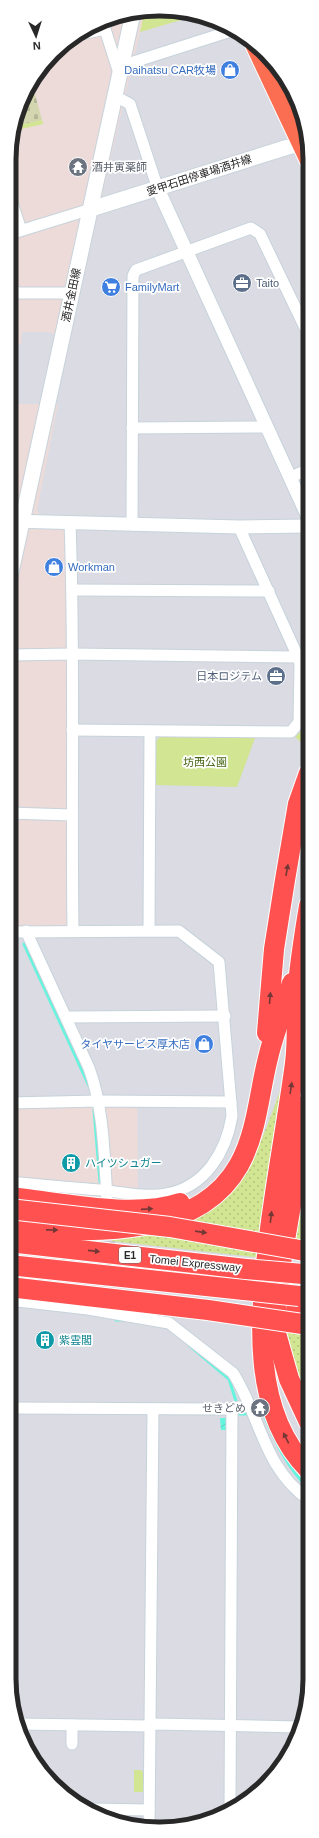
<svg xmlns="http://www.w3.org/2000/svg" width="319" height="1838" font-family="Arial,'Noto Sans JP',sans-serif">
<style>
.industrial{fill:#dadbe3}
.grass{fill:url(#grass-dots)}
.cemetery{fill:url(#cemetery-stones)}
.park{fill:#d2e592}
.water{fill:url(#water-waves)}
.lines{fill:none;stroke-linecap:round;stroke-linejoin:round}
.stream{stroke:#65f4dd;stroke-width:3}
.minor-tunnel{stroke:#c5b7b6;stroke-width:11;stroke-dasharray:11 5.5;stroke-linecap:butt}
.minor-casing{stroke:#c7d3db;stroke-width:13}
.tertiary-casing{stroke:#c7d3db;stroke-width:15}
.secondary-casing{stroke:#c7d3db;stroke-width:17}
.trunk-casing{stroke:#fff;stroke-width:20}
.motorway-casing{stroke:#fff;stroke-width:22}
.minor{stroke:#fff;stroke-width:11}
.tertiary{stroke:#fff;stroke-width:13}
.secondary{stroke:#fff;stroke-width:15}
.trunk{stroke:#fb6e51;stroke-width:18}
.motorway{stroke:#ff5250;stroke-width:20}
.motorway-bridge-casing{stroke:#fff;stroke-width:22;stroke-linecap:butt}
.motorway-bridge{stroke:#ff5250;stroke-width:20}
.oneway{fill:#733736}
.labels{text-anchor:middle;stroke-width:3.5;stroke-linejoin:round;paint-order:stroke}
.shield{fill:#fff;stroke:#686868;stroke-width:1}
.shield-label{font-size:10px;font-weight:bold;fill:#282828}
.shop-label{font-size:11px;fill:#366cbe;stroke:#fff;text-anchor:end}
.worship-label{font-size:11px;fill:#5b616d;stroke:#fff;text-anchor:start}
.street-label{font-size:11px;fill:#282828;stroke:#fff}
.service-label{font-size:11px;fill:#4e5e75;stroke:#fff;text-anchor:start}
.park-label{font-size:11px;fill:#496716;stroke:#fff}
.culture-label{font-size:11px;fill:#0d838f;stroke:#fff;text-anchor:start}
.rim{fill:none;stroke:#282828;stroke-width:5}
</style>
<defs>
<pattern id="grass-dots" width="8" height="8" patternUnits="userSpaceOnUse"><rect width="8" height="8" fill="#d2e592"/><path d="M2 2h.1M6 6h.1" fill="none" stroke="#b4c47e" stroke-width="1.8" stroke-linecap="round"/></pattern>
<pattern id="cemetery-stones" width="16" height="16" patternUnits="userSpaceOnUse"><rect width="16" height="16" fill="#d3d6af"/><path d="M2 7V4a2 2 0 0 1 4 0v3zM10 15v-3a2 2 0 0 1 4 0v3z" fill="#b5b897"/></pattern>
<pattern id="water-waves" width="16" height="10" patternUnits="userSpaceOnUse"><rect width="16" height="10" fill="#65f4dd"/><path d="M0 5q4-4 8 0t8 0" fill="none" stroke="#58d1be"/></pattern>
</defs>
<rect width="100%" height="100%" fill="#ecdbd9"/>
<g class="industrial">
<path d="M186 13 226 24 266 53 298 102 310 149 309 1698 294 1745 259 1792 208 1821 150 1829 102 1817 53 1785 20 1736 9 1678V1303L138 1188 137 1098H103L98 1076 32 936 77 935 75 519 41 517 37 510 58 404H10V345L21 344 22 332H49L69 340 140 32 188 18Z"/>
<path d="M14 937H20L27 941 85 1069 92 1092 87 1097H13L9 1094 10 942Z"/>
</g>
<g class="grass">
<path d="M286 1074 262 1258 112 1241V1237C129 1234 146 1231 163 1228 170 1227 179 1226 186 1223 248 1198 265 1131 286 1074Z"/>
<path d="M309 1137V1246L290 1242Z"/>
<path d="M284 1330 309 1337V1409Z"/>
</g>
<path class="cemetery" d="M36 76 37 85 33 87 42 120 15 126 29 84Z"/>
<g class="park">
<path d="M179 10 186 13 188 18 140 32 144 13Z"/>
<path d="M42 120 43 124 13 131 15 126Z"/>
<path d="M309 660V735L302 743 295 737 306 726V665Z"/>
<path d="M160 737 255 738 237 787 155 785V742Z"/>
<path d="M134 1770H141L145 1774V1792H134Z"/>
</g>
<path class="water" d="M220 1418H227V1430H221Z"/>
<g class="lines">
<g class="stream">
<path d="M24 944 90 1088"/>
<path d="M94 1110 100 1182"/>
<path d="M116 1320H123"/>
<path d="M189 1345 229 1379 240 1414H248"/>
<path d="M260 1415H264C276 1443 287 1467 309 1489"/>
</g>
<path class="minor-tunnel" d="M109 1225 111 1303"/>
<defs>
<g id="minor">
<path d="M103 23 119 73"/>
<path d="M81 34 105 29"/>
<path d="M121 66 234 30"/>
<path d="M115 96 130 104 158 189"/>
<path d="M10 197 21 230"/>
<path d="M10 234 91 209"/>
<path d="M10 288 18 293H72"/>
<path d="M132 428 267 427"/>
<path d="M291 477 309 469"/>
<path d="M70 522C75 658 71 795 73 931"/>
<path d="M132 525 133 276 136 270 251 228 260 234 310 338"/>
<path d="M73 590 269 591"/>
<path d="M10 655 72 654 298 657 309 652"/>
<path d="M72 730 291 732 299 722 300 664 298 657 239 527"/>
<path d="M10 813 71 815"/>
<path d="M149 930 150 731"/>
<path d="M26 931 89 1068C104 1109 104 1155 107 1198"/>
<path d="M66 1017 225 1016"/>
<path d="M9 1103 99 1101 231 1102"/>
<path d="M9 1182C40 1185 70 1188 100 1190 119 1192 148 1198 167 1194 206 1186 226 1152 232 1116L219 962 179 931 10 932"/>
<path d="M9 1300 88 1309 169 1323 233 1373C261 1417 263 1468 309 1500"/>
<path d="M9 1408 226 1409 239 1407"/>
<path d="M18 1724 150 1726 154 1724 300 1727"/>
<path d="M72 1744V1725"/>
<path d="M230 1808 232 1408"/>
<path d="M90 1809 149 1810"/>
<path d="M149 1829 153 1409"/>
</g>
<g id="tertiary">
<path d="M158 189 309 519"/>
<path d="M10 521 239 527 309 526"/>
</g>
<g id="secondary">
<path d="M91 209 288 147 308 143"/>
<path d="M10 577 133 13"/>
</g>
<path id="trunk" d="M254 44 310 163"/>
<g id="motorway">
<path d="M267 1033 274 949 285 880 298 804 309 773"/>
<path d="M9 1197C60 1202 132 1219 180 1203"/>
<path d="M9 1228C84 1231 196 1242 239 1165 257 1133 259 1093 268 1058 274 1032 284 1008 292 983"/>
<path d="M9 1242 246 1269"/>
<path d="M294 1249 309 1252"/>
<path d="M9 1265 244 1290"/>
<path d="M296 1310 309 1312"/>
<path d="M276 1311 282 1257 309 1102"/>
<path d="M275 1330 289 1379 309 1422"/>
<path d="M309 1470C251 1411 260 1320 268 1245 275 1184 287 1124 295 1063 298 1041 296 1018 297 996 299 966 304 936 309 906"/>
</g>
</defs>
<use href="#minor" class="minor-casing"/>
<use href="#tertiary" class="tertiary-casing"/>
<use href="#secondary" class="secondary-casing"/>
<use href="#trunk" class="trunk-casing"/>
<use href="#motorway" class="motorway-casing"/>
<use href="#minor" class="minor"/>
<use href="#tertiary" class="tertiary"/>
<use href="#secondary" class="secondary"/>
<use href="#trunk" class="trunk"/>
<use href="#motorway" class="motorway"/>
<defs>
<g id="motorway-bridge">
<path d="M9 1209 170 1227 294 1249"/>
<path d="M246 1269 303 1274"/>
<path d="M9 1287 208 1310 309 1325"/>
<path d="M244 1290 299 1296"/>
</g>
</defs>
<use href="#motorway-bridge" class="motorway-bridge-casing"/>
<use href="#motorway-bridge" class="motorway-bridge"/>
</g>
<defs><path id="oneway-solid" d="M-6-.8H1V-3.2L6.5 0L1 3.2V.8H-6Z"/></defs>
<g class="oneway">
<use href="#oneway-solid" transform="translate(287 870) rotate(-80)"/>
<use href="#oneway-solid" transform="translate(270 998) rotate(-85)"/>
<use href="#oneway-solid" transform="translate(291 1088) rotate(-81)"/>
<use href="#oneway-solid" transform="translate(147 1209) rotate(-4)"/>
<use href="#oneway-solid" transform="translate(271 1217) rotate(-83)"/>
<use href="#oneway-solid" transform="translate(52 1230) rotate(1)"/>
<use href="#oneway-solid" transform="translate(201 1232) rotate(8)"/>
<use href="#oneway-solid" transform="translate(94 1251) rotate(6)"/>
<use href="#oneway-solid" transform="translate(286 1438) rotate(-117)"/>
</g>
<defs>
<symbol id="shop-disc" viewBox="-11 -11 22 22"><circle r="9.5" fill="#3f7fe0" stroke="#fff"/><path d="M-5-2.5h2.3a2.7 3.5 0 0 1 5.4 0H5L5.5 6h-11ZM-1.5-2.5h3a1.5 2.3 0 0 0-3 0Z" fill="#fff"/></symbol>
<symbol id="temple-disc" viewBox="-11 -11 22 22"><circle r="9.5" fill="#6b7280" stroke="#fff"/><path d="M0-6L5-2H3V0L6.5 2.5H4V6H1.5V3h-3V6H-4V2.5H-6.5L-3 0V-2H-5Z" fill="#fff"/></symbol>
<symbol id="office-disc" viewBox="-11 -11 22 22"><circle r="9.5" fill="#5c6f8a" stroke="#fff"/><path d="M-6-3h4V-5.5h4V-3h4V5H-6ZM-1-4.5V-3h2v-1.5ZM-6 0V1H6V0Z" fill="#fff"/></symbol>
<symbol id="supermarket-disc" viewBox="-11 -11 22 22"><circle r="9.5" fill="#3f7fe0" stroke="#fff"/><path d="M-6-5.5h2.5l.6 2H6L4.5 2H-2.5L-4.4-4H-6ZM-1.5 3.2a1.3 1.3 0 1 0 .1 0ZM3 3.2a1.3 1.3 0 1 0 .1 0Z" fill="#fff"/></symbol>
<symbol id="building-disc" viewBox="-11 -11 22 22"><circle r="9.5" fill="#0f9aa8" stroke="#fff"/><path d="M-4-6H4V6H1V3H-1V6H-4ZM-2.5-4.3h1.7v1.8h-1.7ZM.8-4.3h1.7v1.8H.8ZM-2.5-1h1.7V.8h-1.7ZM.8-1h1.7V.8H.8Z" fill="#fff"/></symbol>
</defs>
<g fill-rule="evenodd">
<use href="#shop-disc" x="219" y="59" width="22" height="22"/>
<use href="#temple-disc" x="67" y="156" width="22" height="22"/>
<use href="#office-disc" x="231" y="272" width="22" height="22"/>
<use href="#supermarket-disc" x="100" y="276" width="22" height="22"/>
<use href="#shop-disc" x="43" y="556" width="22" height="22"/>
<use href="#office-disc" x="265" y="665" width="22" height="22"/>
<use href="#shop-disc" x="193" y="1033" width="22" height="22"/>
<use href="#building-disc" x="60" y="1152" width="22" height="22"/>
<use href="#building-disc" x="34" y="1329" width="22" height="22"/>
<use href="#temple-disc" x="249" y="1397" width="22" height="22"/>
</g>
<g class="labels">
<rect class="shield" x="119" y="1247" width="22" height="16" rx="3"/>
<g class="shield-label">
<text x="130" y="1259">E1</text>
</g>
<g class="shop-label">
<text x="216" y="74">Daihatsu CAR牧場</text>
<text x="125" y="291" text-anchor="start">FamilyMart</text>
<text x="68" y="571" text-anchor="start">Workman</text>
<text x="190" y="1048">タイヤサービス厚木店</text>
</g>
<g class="worship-label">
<text x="92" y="171">酒井寅薬師</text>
<text x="246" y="1412" text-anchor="end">せきどめ</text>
</g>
<g class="street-label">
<text transform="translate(199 175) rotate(-18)" y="4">愛甲石田停車場酒井線</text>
<text transform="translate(71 295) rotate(-78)" y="4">酒井金田線</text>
<text transform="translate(195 1263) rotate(6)" y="4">Tomei Expressway</text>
</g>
<g class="service-label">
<text x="256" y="287">Taito</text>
<text x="262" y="680" text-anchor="end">日本ロジテム</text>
</g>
<g class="park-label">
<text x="205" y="766">坊西公園</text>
</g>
<g class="culture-label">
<text x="85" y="1167">ハイツシュガー</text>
<text x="59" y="1344">紫雲閣</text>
</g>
</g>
<path d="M0 0H319V1838H0ZM159 16H160A143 143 0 0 1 303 159V1679A143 143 0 0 1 160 1822H159A143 143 0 0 1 16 1679V159A143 143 0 0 1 159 16Z" fill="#fff" fill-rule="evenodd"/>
<path class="rim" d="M159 16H160A143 143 0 0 1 303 159V1679A143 143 0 0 1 160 1822H159A143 143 0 0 1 16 1679V159A143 143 0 0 1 159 16Z"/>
<g transform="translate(36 36) rotate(176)" stroke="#ffffff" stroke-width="3" paint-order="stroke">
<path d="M0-3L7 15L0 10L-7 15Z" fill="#282828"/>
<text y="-6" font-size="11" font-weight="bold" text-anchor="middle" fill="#282828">N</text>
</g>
</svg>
